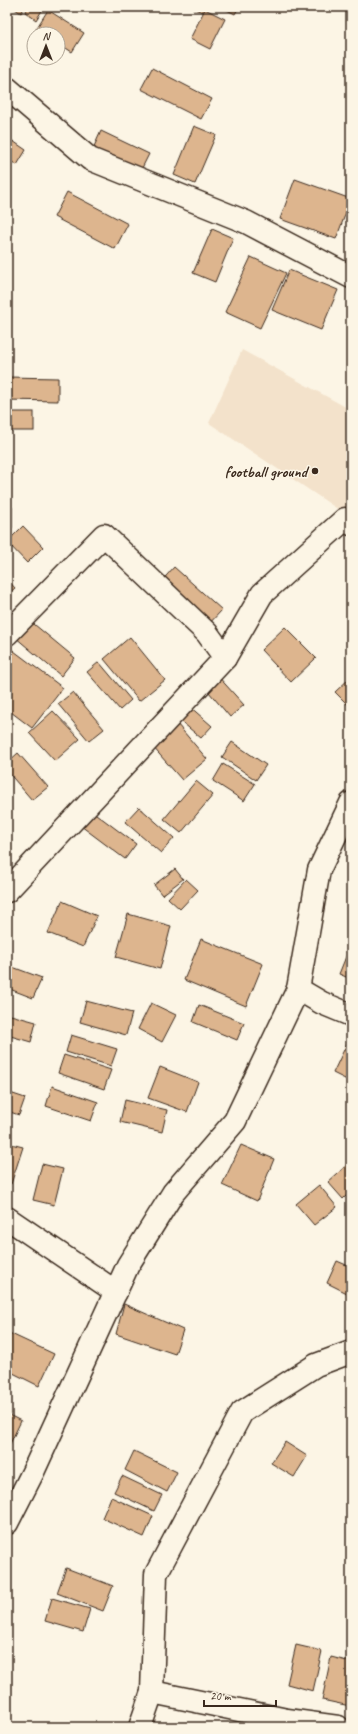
<svg xmlns="http://www.w3.org/2000/svg" width="358" height="1734" font-family="Caveat,sans-serif">
<style>
.built{fill:#f3e2cb}
.building{fill:#ddb58e;stroke:#3b2a1e}
.lines{fill:none;stroke-linecap:round;stroke-linejoin:round}
.minor-casing{stroke:#3b2a1e;stroke-width:25}
.minor{stroke:#fcf5e5;stroke-width:22}
.poi-dot{fill:#3b2a1e;stroke:#fcf5e5;stroke-width:1.5}
.labels{text-anchor:middle;stroke-width:3;stroke-linejoin:round;paint-order:stroke}
.poi-label{font-size:16px;font-weight:bold;fill:#3b2a1e;stroke:#fcf5e5;text-anchor:end}
</style>
<rect width="100%" height="100%" fill="#fcf5e5"/>
<filter id="ink" filterUnits="userSpaceOnUse"><feTurbulence type="fractalNoise" baseFrequency=".025" numOctaves="2"/><feDisplacementMap in="SourceGraphic" scale="8" xChannelSelector="R" yChannelSelector="G"/><feConvolveMatrix kernelMatrix="1 2 1 2 8 2 1 2 1" color-interpolation-filters="sRGB"/></filter>
<g filter="url(#ink)">
<path class="built" d="M242 350 351 410V518L209 423Z"/>
<g class="building">
<path d="M12 7H25L21 13Z"/>
<path d="M29 7H40L43 9 36 20 25 12Z"/>
<path d="M188 7H204L203 12Z"/>
<path d="M221 7H239L235 14Z"/>
<path d="M205 9 225 19 210 49 190 39Z"/>
<path d="M48 10 84 33 72 52 58 43V34H44L36 29Z"/>
<path d="M152 68 212 99 201 119 141 89Z"/>
<path d="M194 126 216 135 195 184 174 175Z"/>
<path d="M101 131 149 154 139 174 92 151Z"/>
<path d="M7 137 26 150 17 165 7 159Z"/>
<path d="M295 179 351 199 336 239 280 219Z"/>
<path d="M67 192 128 224 115 249 54 217Z"/>
<path d="M212 229 233 238 215 282 193 273Z"/>
<path d="M251 257 286 273 260 328 225 312Z"/>
<path d="M289 270 338 290 321 330 272 310Z"/>
<path d="M7 377 58 378V401L7 400Z"/>
<rect x="7" y="412" width="27" height="19"/>
<path d="M7 506 12 507V528H7Z"/>
<path d="M23 526 43 547 27 563 7 542Z"/>
<path d="M174 567 222 610 207 626 160 583Z"/>
<path d="M7 579 15 588 7 595Z"/>
<path d="M29 620 75 658 61 676 15 637Z"/>
<path d="M285 627 316 658 291 682 261 650Z"/>
<path d="M130 637 165 680 139 701 104 659Z"/>
<path d="M10 648 63 688 32 728 7 709V653Z"/>
<path d="M99 662 131 700 120 710 87 672Z"/>
<path d="M216 674 244 705 230 717 203 685Z"/>
<path d="M351 677V708L335 692Z"/>
<path d="M73 692 104 729 89 741 58 704Z"/>
<path d="M188 705 212 726 201 738 177 718Z"/>
<path d="M53 711 80 739 55 761 29 733Z"/>
<path d="M177 724 207 759 182 780 152 746Z"/>
<path d="M232 742 266 765 256 780 222 757Z"/>
<path d="M18 753 48 787 32 800 7 771V763Z"/>
<path d="M223 764 255 784 244 801 213 781Z"/>
<path d="M196 781 213 795 181 833 164 819Z"/>
<path d="M139 807 174 838 161 853 125 822Z"/>
<path d="M92 811 136 844 125 859 81 826Z"/>
<path d="M175 869 183 879 162 895 154 885Z"/>
<path d="M186 879 198 890 180 909 168 898Z"/>
<path d="M62 901 97 916 83 947 48 933Z"/>
<path d="M128 914 171 926 160 969 116 957Z"/>
<path d="M201 939 263 964 246 1006 184 980Z"/>
<path d="M351 944V979L339 974Z"/>
<path d="M7 965 42 978 33 998 7 988Z"/>
<path d="M86 1001 132 1013 126 1035 80 1022Z"/>
<path d="M151 1003 176 1015 162 1042 138 1029Z"/>
<path d="M199 1005 244 1023 237 1040 193 1022Z"/>
<path d="M7 1014 36 1022 31 1042 7 1035Z"/>
<path d="M71 1035 117 1049 111 1066 66 1052Z"/>
<path d="M351 1035V1082L333 1073Z"/>
<path d="M64 1055 111 1070 104 1089 58 1073Z"/>
<path d="M160 1067 198 1082 187 1112 148 1098Z"/>
<path d="M52 1086 98 1102 91 1121 46 1106Z"/>
<path d="M7 1092 25 1098 19 1115 7 1111Z"/>
<path d="M125 1100 167 1110 162 1132 120 1122Z"/>
<path d="M7 1143 23 1147 11 1184 7 1182Z"/>
<path d="M241 1145 274 1159 257 1201 222 1185Z"/>
<path d="M42 1164 63 1169 54 1205 33 1200Z"/>
<path d="M348 1164 351 1167V1191L343 1199 328 1182Z"/>
<path d="M319 1185 337 1207 314 1225 296 1204Z"/>
<path d="M337 1261 351 1267V1295L327 1283Z"/>
<path d="M124 1304 183 1330 175 1354 116 1334Z"/>
<path d="M7 1332 54 1354 39 1386 7 1370Z"/>
<path d="M7 1414 21 1421 7 1450Z"/>
<path d="M285 1442 307 1456 294 1477 271 1463Z"/>
<path d="M134 1451 177 1472 167 1492 125 1470Z"/>
<path d="M122 1476 162 1495 154 1511 114 1492Z"/>
<path d="M111 1497 153 1516 144 1537 102 1518Z"/>
<path d="M66 1568 113 1586 103 1611 57 1593Z"/>
<path d="M52 1598 90 1609 83 1632 45 1621Z"/>
<path d="M296 1645 322 1651 313 1691 287 1684Z"/>
<path d="M331 1657 351 1662 350 1706 322 1700Z"/>
</g>
<g class="lines">
<defs>
<g id="minor">
<path d="M7 88 90 159 246 222 351 277"/>
<path d="M7 634 104 535 207 633 225 658"/>
<path d="M7 891 225 658 262 594 345 519 351 524"/>
<path d="M298 989 319 870 351 803"/>
<path d="M7 1218 116 1292"/>
<path d="M7 1523 33 1472 128 1265 173 1193 235 1121 298 989 322 1003 351 1015"/>
<path d="M152 1692 287 1720 338 1727"/>
<path d="M140 1727 152 1692 156 1574 242 1412 316 1365 351 1352"/>
</g>
</defs>
<use href="#minor" class="minor-casing"/>
<use href="#minor" class="minor"/>
</g>
</g>
<circle class="poi-dot" cx="315" cy="471" r="4"/>
<g class="labels">
<g class="poi-label">
<text x="307" y="477">football ground</text>
</g>
</g>
<rect width="358" height="1734" fill="none" stroke="#fcf5e5" stroke-width="24"/>
<rect x="12" y="12" width="334" height="1710" fill="none" stroke="#3b2a1e" stroke-width="1.5" filter="url(#ink)"/>
<g transform="translate(46 46)"><circle r="19" fill="#fcf5e5" stroke="#afa495"/>
<path d="M0-3L7 15L0 10L-7 15Z" fill="#3b2a1e"/>
<text y="-6" font-size="11" font-weight="bold" text-anchor="middle" fill="#3b2a1e">N</text>
</g>
<path d="M204 1700v6h72v-6" fill="none" stroke="#3b2a1e" stroke-width="2"/>
<text x="210" y="1700" font-size="12" fill="#3b2a1e" stroke="#fcf5e5" stroke-width="3" paint-order="stroke">20 m</text>
</svg>
